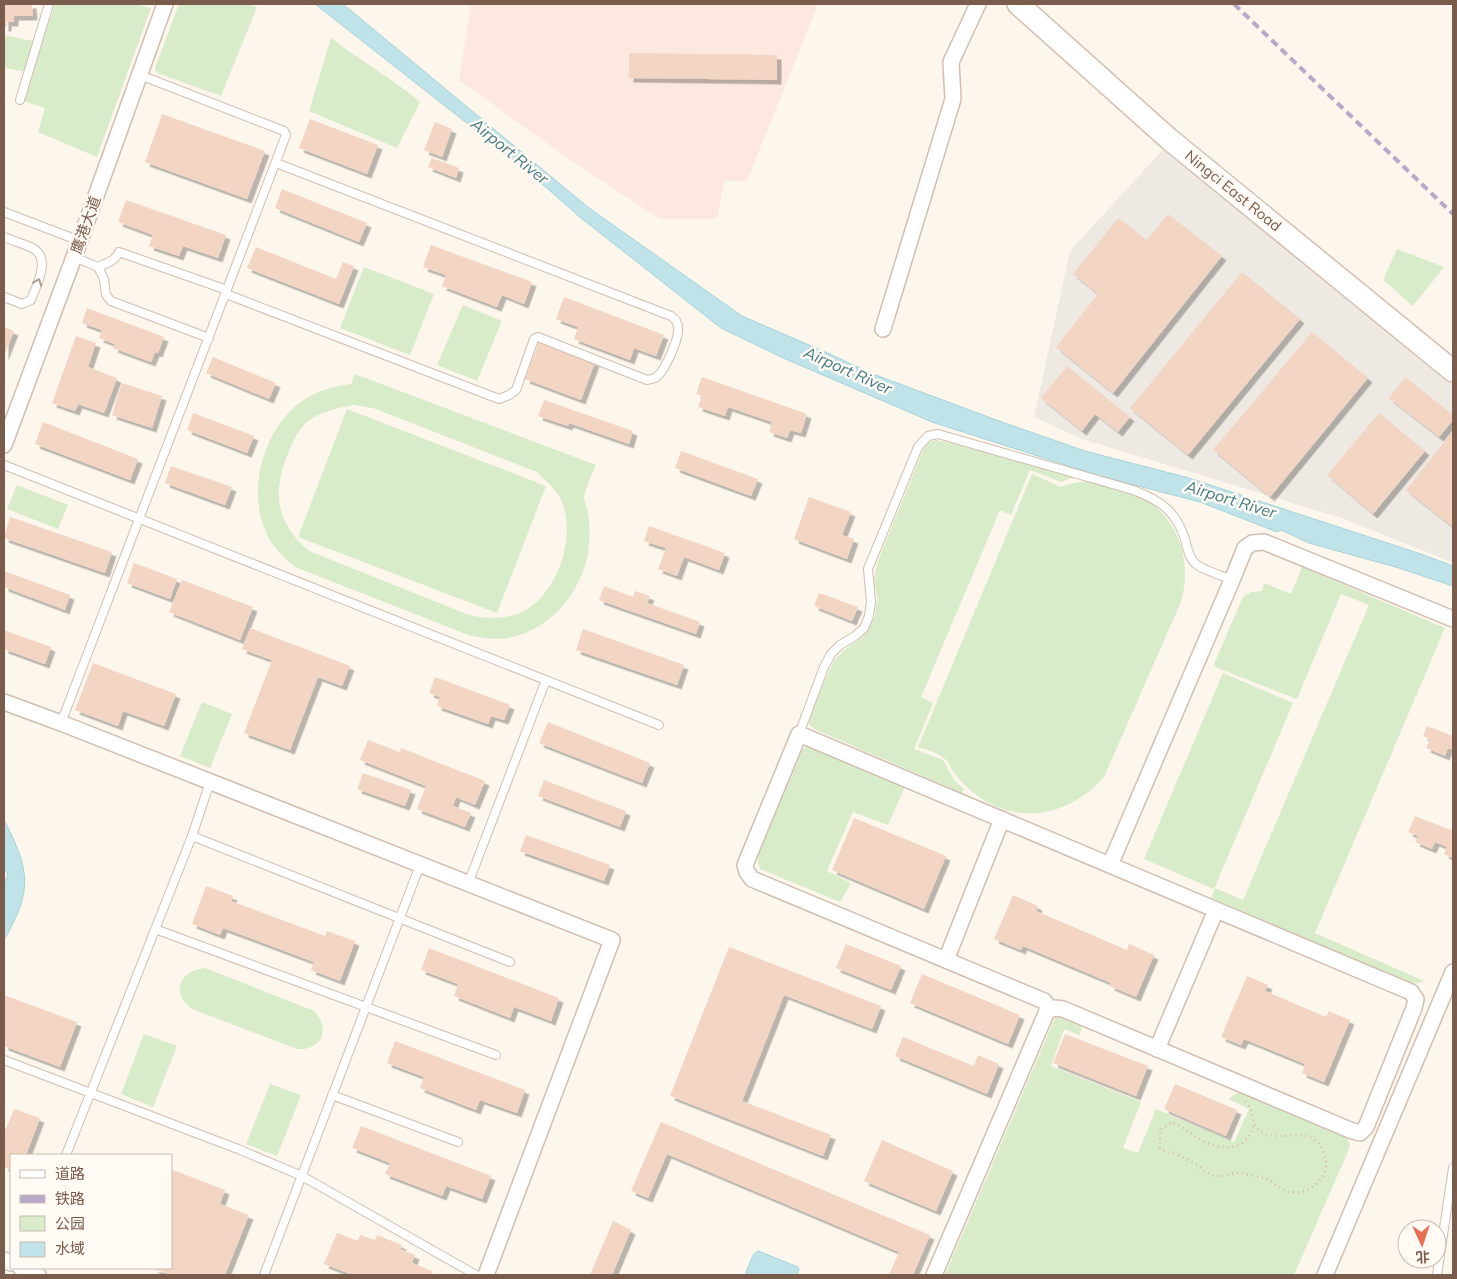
<svg xmlns="http://www.w3.org/2000/svg" width="1457" height="1279" font-family="Mulish,'Noto Sans SC',sans-serif">
<style>
.commercial{fill:#fde8e0}
.industrial{fill:#efe9e4}
.green{fill:#d8ecc9;fill-rule:evenodd}
.water{fill:#bfe3e8;stroke:#a5d3da}
.building{fill:#f3d5c3;filter:url(#shadow)}
.lines{fill:none;stroke-linecap:round;stroke-linejoin:round}
.lane-casing{stroke:#d1beb0;stroke-width:10}
.street-casing{stroke:#d1beb0;stroke-width:18}
.secondary-casing{stroke:#d6c0b0;stroke-width:24}
.path{stroke:#d9b8a5;stroke-width:2.5;stroke-dasharray:1 4;stroke-linecap:butt}
.lane{stroke:#fff;stroke-width:8}
.street{stroke:#fff;stroke-width:15}
.secondary{stroke:#fff;stroke-width:21}
.rail{stroke:#b9a8c9;stroke-width:4;stroke-dasharray:8 5;stroke-linecap:butt}
.oneway{stroke:#af9d94}
.labels{text-anchor:middle;stroke-width:5;stroke-linejoin:round;paint-order:stroke}
.street-label{font-size:15px;fill:#7a5c4d;stroke:#fffaf3}
.water-label{font-size:16px;font-style:italic;fill:#437c86;stroke:#fffaf3}
</style>
<defs>
<filter id="shadow"><feDropShadow dx="4.5" dy="4.5" stdDeviation="0" flood-color="#0004"/></filter>
</defs>
<rect width="100%" height="100%" fill="#fdf6ec"/>
<path class="commercial" d="M471 4H818L747 181H724L717 219H660L565 156 459 80Z"/>
<path class="industrial" d="M1168 144 1453 385V563L1345 519 1082 439 1034 417 1070 251Z"/>
<g class="green">
<path d="M55 4H136L151 8 97 157 38 132 45 108 23 101Z"/>
<path d="M179 4H249L257 7 221 96 157 73 155 68Z"/>
<path d="M4 35 33 41 26 72 4 68Z"/>
<path d="M331 38C360 61 392 78 420 102L397 148 309 111Z"/>
<path d="M1397 249 1444 267 1413 306 1383 280Z"/>
<path d="M364 267 434 294 410 355 340 328Z"/>
<path d="M463 305 502 321 477 381 437 365Z"/>
<path d="M355 374 596 465C592 474 586 486 584 497 584 501 587 507 588 512 590 524 590 540 588 553 580 598 542 639 494 639 487 638 479 637 471 636L295 567C283 557 272 547 266 532 247 491 263 432 298 404 313 392 332 386 351 384ZM353 405 373 408 537 472C547 482 559 491 563 505 575 539 558 591 526 610 508 620 488 619 469 615L309 551C275 522 272 491 289 451 292 442 299 429 307 422 320 412 337 408 353 405Z"/>
<path d="M347 409 546 486 497 613 298 537Z"/>
<path d="M936 440 958 445 1075 477 1061 482 1030 470 1011 515 1000 510 921 697 933 703 914 749 943 760 955 781 964 789 962 793 816 730 809 724 810 714 834 660 844 650 863 637 875 617 877 598 874 579 877 563 926 443Z"/>
<path d="M1032 474 1061 487C1086 478 1097 481 1121 489 1129 492 1139 494 1146 499 1180 522 1192 563 1181 602L1104 777C1068 818 1013 827 970 790 963 784 957 777 952 770 950 767 949 762 946 760 940 753 926 750 918 747Z"/>
<path d="M17 485 68 505 58 529 7 509Z"/>
<path d="M1302 567 1445 628 1315 933 1424 981C1418 984 1413 984 1407 982L1211 898 1215 888 1243 900 1369 605 1341 594 1297 699 1215 667 1214 664 1243 597 1251 592 1262 591 1264 583 1291 594Z"/>
<path d="M1223 673 1293 703 1214 889 1144 859Z"/>
<path d="M202 702 232 714 210 768 180 756Z"/>
<path d="M808 746H817L901 783 904 789 888 825 853 812 827 871 851 883 840 902 760 869 758 863V855L803 749Z"/>
<path d="M205 968 312 1010C332 1026 323 1051 297 1049L192 1009C170 993 180 970 205 968Z"/>
<path d="M1062 1015 1073 1018 1082 1026 1080 1035 1064 1029 1051 1066 1141 1102 1123 1148 1138 1153 1156 1109 1234 1142 1249 1109 1229 1099C1236 1092 1241 1091 1252 1093L1346 1137 1350 1144 1349 1149 1294 1275H945L1055 1018Z"/>
<path d="M144 1034 177 1046 153 1107 121 1094Z"/>
<path d="M270 1084 301 1095 277 1156 246 1144Z"/>
</g>
<g class="water">
<path d="M315 4H343L589 208 742 316 832 355 873 374 999 421 1085 451 1189 478 1421 554 1453 566V586L1399 568 1309 543 1281 530 1277 532 1200 502 1100 476 932 422 781 357 721 328 581 218 524 168Z"/>
<path d="M4 820C30 870 33 890 4 940V885L8 874 4 869Z"/>
<path d="M758 1251 798 1267 799 1270 797 1275H745L753 1255Z"/>
</g>
<g class="building">
<path d="M4 4H32L33 16H14V22H7V27H4Z"/>
<path d="M629 53 777 55V80L629 78Z"/>
<path d="M162 114 265 151 247 199 145 162Z"/>
<path d="M310 119 378 145 367 174 299 148Z"/>
<path d="M435 122 452 129 442 157 424 150Z"/>
<path d="M432 158 459 168 456 178 428 167Z"/>
<path d="M282 189 367 223 359 242 275 208Z"/>
<path d="M126 200 226 235 218 258 183 246 179 256 149 246 153 235 118 222Z"/>
<path d="M1168 214 1222 256 1113 393 1056 347 1098 294 1073 274 1118 218 1147 240Z"/>
<path d="M431 245 532 282 524 304 502 295 497 307 442 286 446 275 423 267Z"/>
<path d="M256 247 336 279 343 262 354 266 339 304 247 268Z"/>
<path d="M1242 272 1300 319 1188 455 1130 408Z"/>
<path d="M564 297 664 335 656 356 634 348 630 360 574 339 578 327 556 319Z"/>
<path d="M87 308 164 337 158 353 155 352 151 362 113 348 115 344 99 338 102 330 82 323Z"/>
<path d="M4 327 14 331 4 356Z"/>
<path d="M1312 332 1368 378 1270 497 1213 450Z"/>
<path d="M76 336 96 343 88 367 117 378 104 413 78 404 75 411 52 403Z"/>
<path d="M539 342 595 362 581 400 525 379Z"/>
<path d="M213 357 276 383 269 399 206 373Z"/>
<path d="M1067 366 1130 417 1118 432 1095 414 1082 431 1041 398Z"/>
<path d="M702 377 807 414 801 433 790 430 787 438 769 432 772 422 728 407 725 416 698 407 702 396 696 394Z"/>
<path d="M1405 377 1453 415V420L1439 437 1389 398Z"/>
<path d="M122 383 162 396 152 428 112 415Z"/>
<path d="M544 400 633 431 629 444 569 423 568 426 538 416Z"/>
<path d="M193 413 254 436 247 453 187 430Z"/>
<path d="M1379 413 1425 451 1373 514 1327 475Z"/>
<path d="M43 422 138 459 130 480 35 444Z"/>
<path d="M1453 431V527L1406 490Z"/>
<path d="M681 451 758 479 751 496 675 468Z"/>
<path d="M171 466 232 487 225 505 165 483Z"/>
<path d="M809 497 851 512 842 535 854 539 847 559 794 539Z"/>
<path d="M10 517 112 552 105 573 4 538Z"/>
<path d="M649 526 725 553 719 570 684 557 677 576 658 569 666 548 644 541Z"/>
<path d="M134 563 177 579 170 599 127 583Z"/>
<path d="M4 571 70 595 65 610 4 587Z"/>
<path d="M182 580 253 607 240 640 169 612Z"/>
<path d="M604 586 633 597 635 591 650 596 647 603 700 622 696 634 599 600Z"/>
<path d="M819 593 858 607 852 621 814 606Z"/>
<path d="M250 628 350 666 342 686 318 677 290 750 244 733 272 660 242 649Z"/>
<path d="M583 629 684 665 677 685 576 650Z"/>
<path d="M4 630 51 647 45 664 4 649Z"/>
<path d="M93 663 176 694 164 726 123 711 118 726 75 710Z"/>
<path d="M435 677 510 705 504 720 491 716 488 724 437 706 440 697 429 693Z"/>
<path d="M548 722 650 763 642 783 539 743Z"/>
<path d="M1427 726 1453 736V750L1448 748 1445 756 1426 748 1430 739 1423 736Z"/>
<path d="M368 740 400 752 401 748 485 781 475 805 456 797 453 806 471 813 465 827 417 809 426 786 360 760Z"/>
<path d="M363 773 411 790 405 806 357 789Z"/>
<path d="M544 780 626 811 620 827 538 796Z"/>
<path d="M1415 816 1453 831V858L1444 854 1447 847 1435 842 1432 849 1415 842 1418 836 1408 832Z"/>
<path d="M854 818 946 856 924 909 832 870Z"/>
<path d="M526 835 610 865 604 881 520 851Z"/>
<path d="M206 886 233 896 231 901 325 936 327 931 355 941 340 981 311 970 314 962 223 928 220 935 192 924Z"/>
<path d="M1013 895 1038 906 1036 911 1127 950 1129 944 1154 955 1136 997 1110 986 1111 983 1023 946 1021 950 994 939Z"/>
<path d="M846 944 901 966 891 990 836 968Z"/>
<path d="M729 947 881 1006 872 1029 784 995 742 1101 831 1135 823 1156 670 1096Z"/>
<path d="M429 948 559 998 551 1021 514 1007 510 1018 454 996 458 984 421 970Z"/>
<path d="M922 974 1020 1015 1008 1044 910 1003Z"/>
<path d="M1247 976 1268 985 1265 991 1326 1017 1329 1011 1350 1020 1324 1082 1302 1073 1305 1064 1244 1039 1241 1045 1221 1037Z"/>
<path d="M4 995 77 1022 60 1067 4 1046Z"/>
<path d="M1065 1034 1148 1066 1136 1096 1053 1063Z"/>
<path d="M903 1037 974 1066 978 1055 999 1064 987 1094 895 1056Z"/>
<path d="M395 1041 525 1090 517 1113 480 1100 476 1110 420 1088 424 1077 387 1063Z"/>
<path d="M1175 1084 1237 1110 1226 1136 1164 1109Z"/>
<path d="M14 1109 40 1118 26 1155H11V1170L4 1167V1128L6 1129Z"/>
<path d="M661 1122 930 1235 913 1275H889L899 1252 667 1154 648 1198 631 1191Z"/>
<path d="M361 1126 491 1176 482 1199 446 1186 442 1196 385 1174 390 1163 352 1148Z"/>
<path d="M882 1140 953 1171 936 1211 864 1181Z"/>
<path d="M171 1169 225 1190 220 1204 249 1215 225 1275H171L152 1268H171Z"/>
<path d="M613 1221 631 1230 612 1275H590Z"/>
<path d="M337 1233 358 1241 360 1235 375 1240 377 1235 402 1245 400 1249 415 1255 412 1263 432 1271 431 1275H353L324 1264Z"/>
</g>
<g class="lines">
<defs>
<g id="lane">
<path d="M20 100 49 4"/>
<path d="M4 212 80 241"/>
<path d="M4 237C13 241 25 244 34 249 51 260 36 286 31 300L22 304 4 297"/>
<path d="M74 257 98 267 104 279 106 295 111 301 209 338"/>
<path d="M98 267C107 263 115 261 119 252L227 290"/>
<path d="M226 294 499 399 509 395 516 390 534 339 538 337 647 380C650 379 653 379 655 378 664 373 679 339 678 329 678 323 676 319 671 316L276 163"/>
<path d="M4 465 659 725"/>
<path d="M61 723 286 135 284 131 140 75"/>
<path d="M799 734 824 667 831 654 840 645 855 636 864 628 869 616 871 602 868 569 918 447 928 436 938 434 1133 490C1160 500 1176 511 1185 539 1187 547 1189 559 1196 564 1203 570 1223 576 1232 580"/>
<path d="M210 782 192 836 510 962"/>
<path d="M468 884 546 680"/>
<path d="M155 929 496 1055"/>
<path d="M4 1060 238 1149 302 1176 476 1275"/>
<path d="M332 1095 458 1142"/>
<path d="M66 1155 192 836"/>
<path d="M264 1275 420 865"/>
<path d="M1437 1275 1453 1168"/>
</g>
<g id="street">
<path d="M883 329 953 99 951 62 978 4"/>
<path d="M4 445 74 257 165 4"/>
<path d="M4 702 61 723 612 940 486 1275"/>
<path d="M1110 865 1232 580 1245 548 1252 543 1264 542 1453 619"/>
<path d="M946 960 1002 819"/>
<path d="M1157 1049 1216 910"/>
<path d="M4 1260 11 1263"/>
<path d="M21 1268 38 1275"/>
<path d="M934 1275 1047 1011V1005L1044 1001 752 879 747 872 745 865 799 734 1411 992 1416 999 1414 1008 1366 1127 1360 1133 1350 1130 1063 1009 1055 1008 1047 1011"/>
<path d="M1325 1275 1453 972"/>
</g>
<path id="secondary" d="M1018 4 1169 139 1453 371"/>
</defs>
<use href="#lane" class="lane-casing"/>
<use href="#street" class="street-casing"/>
<use href="#secondary" class="secondary-casing"/>
<path class="path" d="M1245 1102C1255 1108 1250 1124 1260 1131 1277 1143 1298 1128 1315 1140 1323 1146 1325 1153 1326 1163 1327 1180 1306 1196 1289 1192 1281 1190 1276 1184 1269 1180 1265 1178 1259 1177 1254 1176 1248 1175 1242 1173 1236 1173 1229 1174 1223 1177 1217 1176 1208 1175 1204 1170 1197 1165 1191 1161 1184 1158 1177 1155 1171 1152 1165 1153 1160 1148V1130L1172 1122C1183 1127 1190 1133 1199 1139 1211 1147 1234 1151 1245 1141 1251 1136 1252 1130 1254 1123"/>
<use href="#lane" class="lane"/>
<use href="#street" class="street"/>
<use href="#secondary" class="secondary"/>
<path class="rail" d="M1234 4 1453 214"/>
</g>
<defs><path id="oneway-chevron" d="M-2-3.5L2.5 0L-2 3.5" fill="none" stroke-width="1.6" stroke-linecap="round" stroke-linejoin="round" transform="scale(1.25)"/></defs>
<use class="oneway" href="#oneway-chevron" transform="translate(38 282) rotate(-70)"/>
<g class="labels">
<g class="street-label">
<text transform="translate(1233 191) rotate(39)" y="5">Ningci East Road</text>
<text transform="translate(86 225) rotate(-70)" y="5">鹰港大道</text>
</g>
<g class="water-label">
<text transform="translate(510 151) rotate(39)" y="6">Airport River</text>
<text transform="translate(848 370) rotate(24)" y="6">Airport River</text>
<text transform="translate(1231 499) rotate(17)" y="6">Airport River</text>
</g>
</g>
<rect width="1457" height="1279" fill="none" stroke="#7a5c4d" stroke-width="10"/>
<rect x="10" y="1154" width="162" height="115" fill="#fffaf3" stroke="#cabbb1"/>
<rect x="20" y="1170" width="25" height="8" fill="#ffffff" stroke="#cabbb1"/>
<text x="55" y="1179" font-size="15" fill="#7a5c4d">道路</text>
<rect x="20" y="1195" width="25" height="8" fill="#b9a8c9" stroke="#cabbb1"/>
<text x="55" y="1204" font-size="15" fill="#7a5c4d">铁路</text>
<rect x="20" y="1216" width="25" height="15" fill="#d8ecc9" stroke="#cabbb1"/>
<text x="55" y="1229" font-size="15" fill="#7a5c4d">公园</text>
<rect x="20" y="1242" width="25" height="15" fill="#bfe3e8" stroke="#cabbb1"/>
<text x="55" y="1254" font-size="15" fill="#7a5c4d">水域</text>
<g transform="translate(1422 1244) rotate(177)"><circle r="24" fill="#fffaf3" stroke="#cabbb1"/>
<path d="M0-4L9 19L0 12L-9 19Z" fill="#e76f51"/>
<text y="-8" font-size="14" font-weight="bold" text-anchor="middle" fill="#7a5c4d">北</text>
</g>
</svg>
